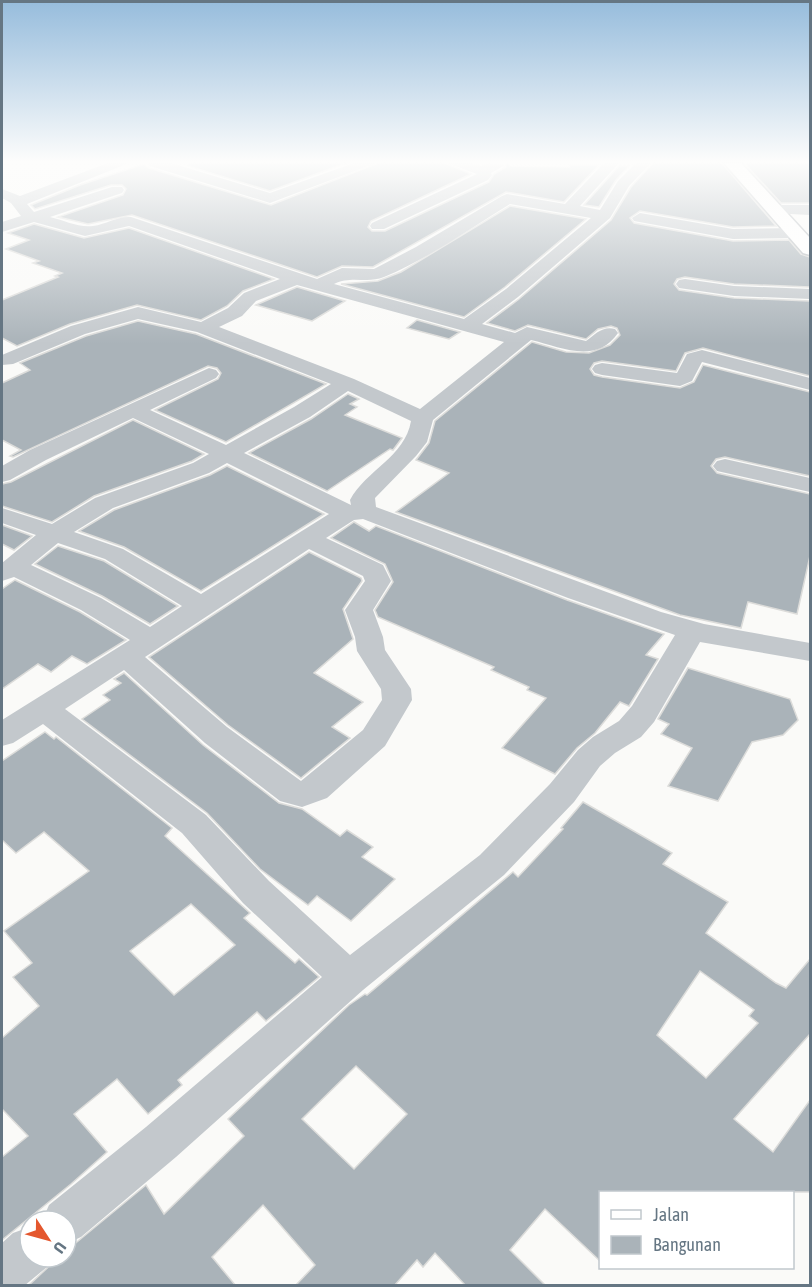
<svg xmlns="http://www.w3.org/2000/svg" width="812" height="1287" font-family="'Asap Condensed',sans-serif">
<style>
.building{fill:#aab3b9;stroke:#dcdcda;stroke-width:1.5;fill-rule:evenodd}
.lines{fill:none;stroke-linecap:round;stroke-linejoin:round}
.primary-casing{stroke:#b5babe;stroke-width:3}
.minor{fill:#c3c8cc;fill-rule:evenodd}
.primary{fill:#fff;fill-rule:evenodd}
</style>
<rect width="100%" height="100%" fill="#fafaf8"/>
<g class="building">
<path d="M188 163H346L270 191 188 166Z"/>
<path d="M378 163H445L471 174 371 221 368 227 372 231H385L489 182 494 174 506 167V163H509L510 166 570 167V165H599L564 202 506 192 373 267 342 266 317 277 132 215 88 224 58 217 123 195 126 189 122 185H111L35 209 31 205 80 185 144 164 149 168 271 205Z"/>
<path d="M653 163H722L776 226 733 227 640 211 630 218 634 223 733 241 789 240 801 254 810 257V287L734 284 685 277 677 279 674 284 679 290 734 298 810 301V376L703 348 685 353 676 371 602 361 594 363 590 369 594 375 602 377 680 388 694 382 703 365 810 392V476L725 457 716 459 711 466 717 473 810 494V556L797 614 748 602 741 628 680 615 396 512 449 473 416 460 429 443 435 421 532 342 566 352 589 353 610 345 620 335 617 328 611 326 598 329 586 339 528 325 515 331 487 323 519 299 611 220 631 187Z"/>
<path d="M744 163H810V203H781Z"/>
<path d="M619 166H629L616 180 599 207 584 205Z"/>
<path d="M510 206 586 219 505 287 464 317 341 284 378 281 401 272Z"/>
<path d="M34 224 84 238 129 228 274 279 243 291 227 306 201 320 137 305 70 324 17 346 2 338V300L58 277 55 276 62 273 33 263 39 261 6 249 29 240 8 233Z"/>
<path d="M297 287 345 301 312 321 256 305Z"/>
<path d="M417 320 460 332 449 339 407 328Z"/>
<path d="M138 321 196 334 326 384 226 442 155 410 218 379 221 373 217 368 208 366 13 457 10 456 21 450 2 440V383L30 370 20 363 86 336Z"/>
<path d="M348 394 359 399 350 404 357 407 345 415 402 438 393 450 390 449 327 491 249 453 311 419Z"/>
<path d="M133 420 204 454 192 461 94 496 52 522 2 506V484L11 482Z"/>
<path d="M227 466 324 514 201 591 124 547 79 531 114 510 210 475Z"/>
<path d="M354 522 369 531 376 526 567 600 664 634 646 655 658 659 629 706 620 702 595 733 577 748 555 774 502 748 546 698 527 690 529 687 491 670 494 667 378 617 375 610 393 582 385 564 331 538Z"/>
<path d="M2 525 32 536 14 550 2 544Z"/>
<path d="M58 546 104 561 178 606 150 624 102 596 35 564Z"/>
<path d="M309 552 361 578 362 581 343 609 353 639 314 673 363 702 332 727 350 738 301 778 228 725 149 657Z"/>
<path d="M15 580 80 612 126 640 87 664 72 656 51 672 38 664 2 689V589Z"/>
<path d="M688 668 790 699 798 720 783 735 752 742 718 801 668 786 692 748 661 734 669 724 658 719Z"/>
<path d="M124 673 203 745 279 803 302 809 340 836 347 830 373 847 362 857 395 879 351 921 317 896 308 905 260 869 207 813 82 719 110 700 103 695 121 683 114 679Z"/>
<path d="M45 732 54 739 56 737 172 828 165 836 250 913 244 918 295 963 299 959 319 977 266 1021 257 1012 178 1080 182 1085 148 1114 117 1079 74 1114 107 1152 71 1184 2 1240V1157L28 1136 2 1109V1038L39 1006 13 977 32 963 4 931 89 871 44 832 16 853 2 840V761ZM191 904 235 945 174 995 130 951Z"/>
<path d="M583 802 672 853 663 864 728 902 706 933 776 983 786 988 810 959V1034L734 1119 773 1152 810 1100V1192H600V1261L545 1209 510 1250 546 1286H466L435 1253 423 1267 417 1260 394 1286H295L315 1265 263 1205 212 1257 236 1286H28L59 1257H66V1251L146 1185 164 1214 244 1136 228 1119 349 1005 365 994 367 995 513 872 518 877 563 829 561 828ZM700 971 754 1010 749 1016 758 1023 706 1078 657 1035ZM356 1066 407 1114 354 1169 302 1119Z"/>
</g>
<g class="lines">
<defs>
<path id="primary" d="M724 163H741L810 238V255L803 253Z"/>
</defs>
<use href="#primary" class="primary-casing"/>
<g class="minor">
<path d="M108 163H129L27 204 34 212 112 187H122L124 190 122 193 50 217C63 220 79 228 93 226 107 224 117 216 131 217L317 279 342 268 374 269 416 247 502 196 507 194 565 204 604 163H619L580 206 600 210 618 181 636 163H651L629 186 610 218 518 297 482 324 515 333 527 327 586 341C596 334 602 326 615 329L618 333C596 365 561 347 531 340L433 420 427 442 416 456 375 498 376 507 661 612 704 624 810 643V661L700 642 654 722 641 737 615 753 600 766 574 802 504 875 363 990 176 1157 81 1237 66 1244V1221H42L49 1205 146 1127 322 977 243 903 182 833 43 724 13 743 2 746V720L130 640 81 610 14 577 2 581V563L36 535 2 523V508L52 524 95 498 193 463 209 454 133 418 46 460 10 480 2 482V466L30 450 209 368 216 370 219 374 216 378 150 410 226 445 294 407 331 384 197 332 138 319 85 334 13 364 2 365V355L71 326 138 307 201 322 228 308 244 293 280 279 129 226 85 236 34 222 2 232V222L21 216 11 203 2 198V189L20 196ZM510 204 591 218 506 289 464 319 334 284C352 275 367 284 384 277 428 259 469 229 510 204ZM297 285 504 342 420 409 354 379 219 327 242 316 256 301ZM348 391 411 421C405 457 366 470 350 500L351 505 244 453 310 417ZM227 463 329 514 201 594 123 549 74 532 113 508 209 473ZM363 519 568 598 675 635 632 706 619 721 593 737 578 750 550 784 480 855 350 955 269 881 206 815 65 709 124 670 205 743 280 801 302 807 327 798 385 746 412 700 411 689 385 650 383 637 373 610 391 581 383 565 326 538 354 520ZM58 543 105 559 182 606 150 627 101 598 31 565ZM309 549 363 576 365 581 345 610 355 637 357 651 381 689 382 700 363 730 301 781 227 727 145 657Z"/>
<path d="M148 163H171L270 193 354 163H376L270 203 150 166Z"/>
<path d="M447 163H471L481 166 489 163 505 165 491 173 492 175 488 180 384 229H372L370 226 372 223 477 174Z"/>
<path d="M776 205H810V215L771 213 768 210Z"/>
<path d="M640 213 733 229 796 228 804 233 796 238 733 239 634 221 632 218Z"/>
<path d="M685 279 734 286 810 289V299L734 296 679 288 676 284 679 280Z"/>
<path d="M702 350 810 378V390L702 362 692 381 680 386 602 375 595 373 592 369 595 365 602 363 677 373 687 354Z"/>
<path d="M725 459 810 478V492L717 471 713 466 717 461Z"/>
<path d="M30 1227V1257H50L47 1267 24 1286H2V1243L13 1233Z"/>
</g>
<use href="#primary" class="primary"/>
</g>
<linearGradient id="sky" x2="0" y2="1"><stop stop-color="#96bcdc"/><stop offset="0.47" stop-color="#fdfdfc"/><stop offset="1" stop-color="#fdfdfc" stop-opacity="0"/></linearGradient>
<rect width="812" height="344" fill="url(#sky)"/>
<rect width="812" height="1287" fill="none" stroke="#657683" stroke-width="6"/>
<rect x="599" y="1191" width="195" height="78" fill="#ffffff" stroke="#c1c8cd" stroke-width="1.5"/>
<rect x="611" y="1210" width="30" height="9" fill="#ffffff" stroke="#c1c8cd" stroke-width="1.5"/>
<text x="653" y="1221" font-size="18" fill="#657683">Jalan</text>
<rect x="611" y="1236" width="30" height="18" fill="#aab3b9" stroke="#c1c8cd" stroke-width="1.5"/>
<text x="653" y="1251" font-size="18" fill="#657683">Bangunan</text>
<g transform="translate(48 1239) rotate(126)"><circle r="28" fill="#ffffff" stroke="#c1c8cd" stroke-width="1.5"/>
<path d="M0-4.5L10 22L0 15L-10 22Z" fill="#e4572e"/>
<text y="-9" font-size="16" font-weight="bold" text-anchor="middle" fill="#657683">U</text>
</g>
</svg>
